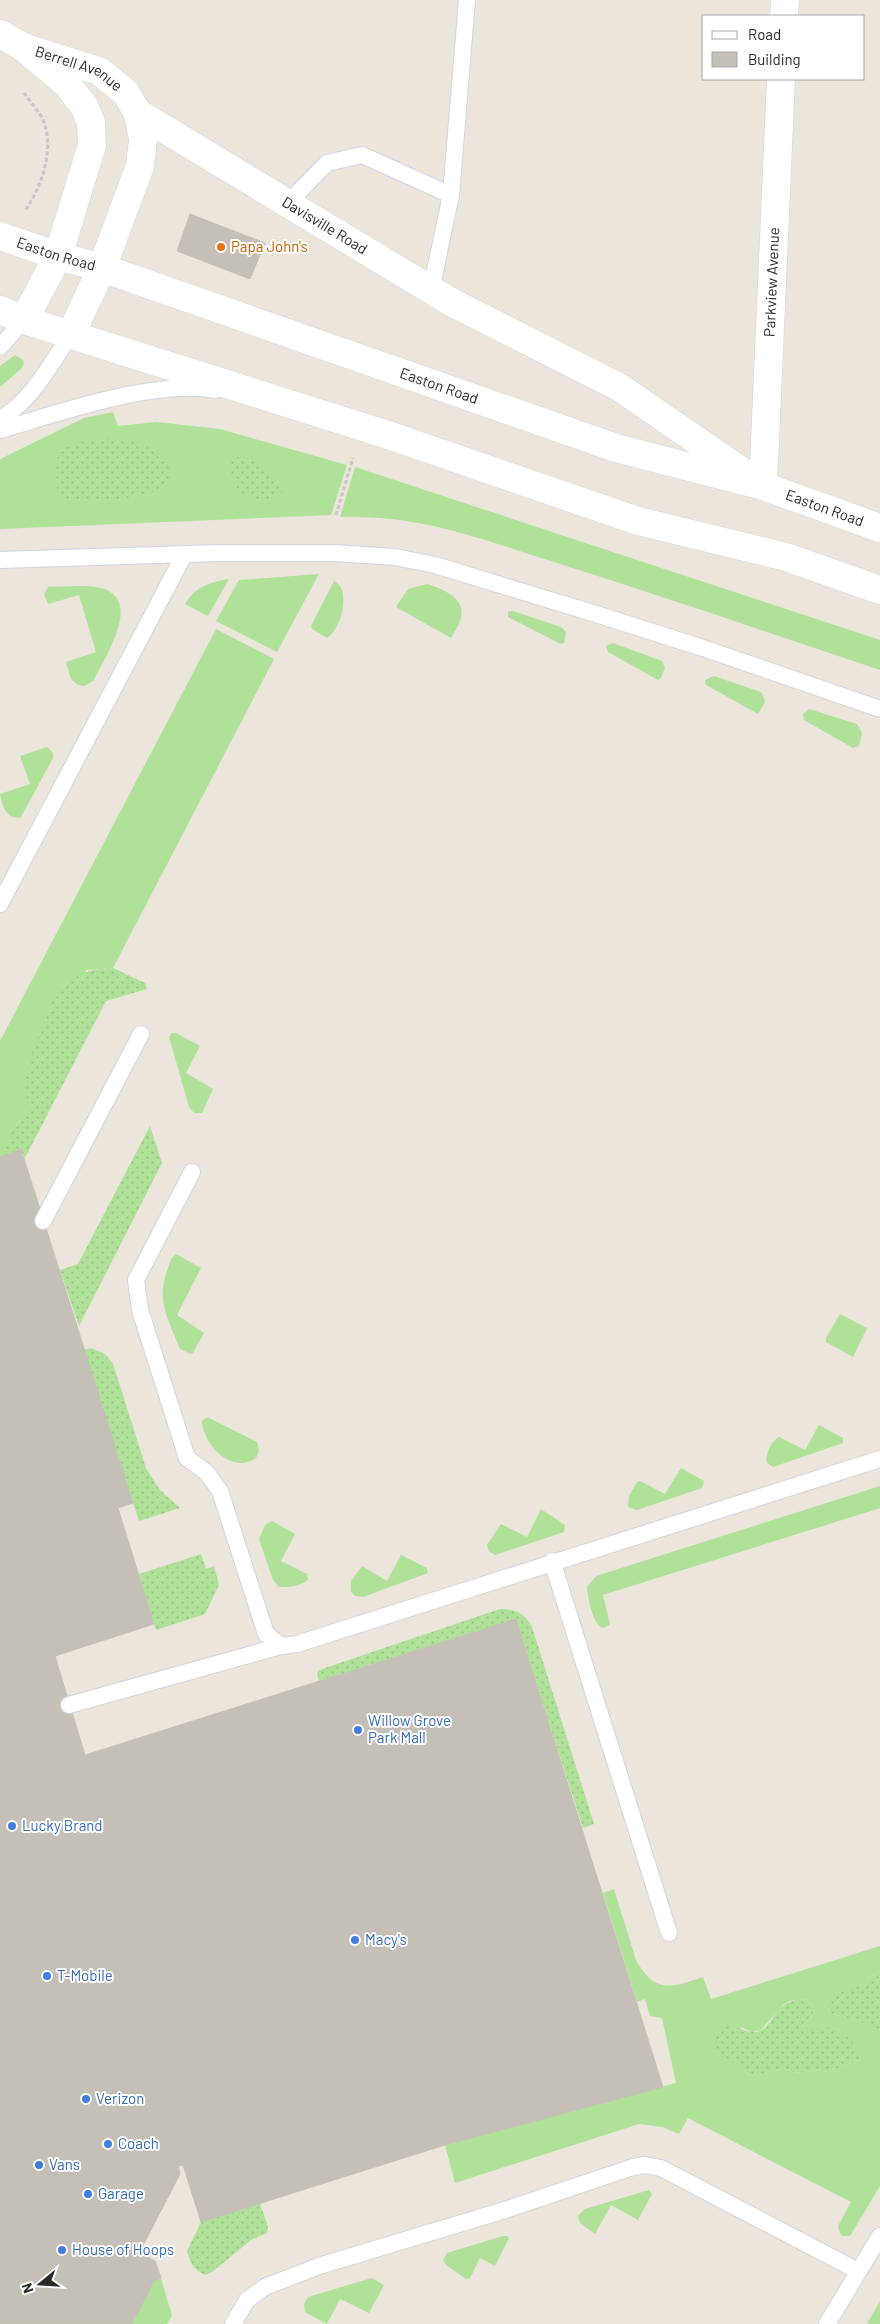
<svg xmlns="http://www.w3.org/2000/svg" width="880" height="2324" font-family="Barlow,sans-serif">
<style>
.grass{fill:#afe199;fill-rule:evenodd}
.garden{fill:url(#garden-dots)}
.building{fill:#c4bfb7;stroke:#c6c1b5}
.lines{fill:none;stroke-linecap:round;stroke-linejoin:round}
.lane-casing{stroke:#d1d3e2;stroke-width:18}
.street-casing{stroke:#d1d3e2;stroke-width:29}
.secondary-casing{stroke:#d1d3e2;stroke-width:29}
.path{stroke:#c7c7c7;stroke-width:3;stroke-dasharray:4 2.5;stroke-linecap:butt}
.lane{stroke:#fff;stroke-width:16}
.street{stroke:#fff;stroke-width:28}
.secondary{stroke:#fff;stroke-width:28}
.food-dot{fill:#e8710a;stroke:#fff;stroke-width:2}
.shop-dot{fill:#3f7fe0;stroke:#fff;stroke-width:2}
.labels{text-anchor:middle;stroke-width:4;stroke-linejoin:round;paint-order:stroke}
.street-label{font-size:15px;fill:#292929;stroke:#fff}
.food-label{font-size:15px;fill:#c56008;stroke:#fff;text-anchor:start}
.shop-label{font-size:15px;fill:#366cbe;stroke:#fff;text-anchor:start}
</style>
<defs>
<pattern id="garden-dots" width="8" height="8" patternUnits="userSpaceOnUse" patternTransform="scale(1.25)"><rect width="8" height="8" fill="#afe199"/><path d="M2 2h.1M6 6h.1" fill="none" stroke="#97c184" stroke-width="1.8" stroke-linecap="round"/></pattern>
</defs>
<rect width="100%" height="100%" fill="#ebe5dc"/>
<g class="grass">
<path d="M15 355 22 359 24 363 22 368 0 387V366Z"/>
<path d="M113 412 118 426 157 422 220 429 347 465 331 515 0 529V459L84 418Z"/>
<path d="M355 467 880 640V670C773 634 665 597 557 563 484 540 419 514 340 517Z"/>
<path d="M319 574 277 652 216 621 239 580Z"/>
<path d="M229 579 208 616 185 604C195 587 210 582 229 579Z"/>
<path d="M334 581C352 589 341 630 327 638L312 629 311 626Z"/>
<path d="M427 584C441 588 466 598 461 617 460 624 454 632 451 638L396 607 408 589Z"/>
<path d="M48 587C63 587 80 585 95 587 147 594 106 655 94 680L85 686 78 685 71 679 66 662 96 652 79 595 48 604 44 594Z"/>
<path d="M513 611 561 627 566 632 564 643 561 644 508 617V612Z"/>
<path d="M216 629 274 659 113 968 86 970 29 1098 31 1104 25 1115 16 1125 6 1155 0 1157V1041Z"/>
<path d="M613 643 662 661 665 668 661 678 658 680 608 652 606 646Z"/>
<path d="M714 676 758 691 762 693 765 702 758 714 706 685 705 680Z"/>
<path d="M809 709 857 724 862 733 859 746 853 748 804 720 803 714Z"/>
<path d="M47 747 53 753V758L21 817C7 821 2 805 0 794L30 784 20 756Z"/>
<path d="M172 1033H176L200 1046 186 1073 213 1089 202 1113H194L189 1107 169 1037Z"/>
<path d="M176 1254 201 1268 177 1315 204 1333 193 1353 190 1354 180 1349C169 1321 156 1302 167 1271 169 1265 170 1258 176 1254Z"/>
<path d="M840 1314 867 1328 853 1357 826 1342V1338Z"/>
<path d="M207 1417 257 1442 259 1451 256 1458C232 1475 203 1445 202 1421Z"/>
<path d="M819 1425 843 1438V1443L773 1467 767 1463C765 1455 771 1441 779 1437L805 1450Z"/>
<path d="M681 1468 704 1481 702 1488 637 1510 628 1507 629 1496 637 1482 640 1481 665 1494Z"/>
<path d="M880 1486V1508L603 1595 610 1625 602 1628C592 1622 588 1598 587 1587L596 1576Z"/>
<path d="M541 1509 565 1525 564 1532 495 1555 489 1551 487 1545 501 1524 527 1537Z"/>
<path d="M272 1521 295 1534 281 1561 307 1574 308 1580C299 1587 289 1587 279 1587L273 1580 259 1539 265 1525Z"/>
<path d="M401 1555 427 1568 428 1573 363 1597 355 1596 351 1592V1581L362 1566 387 1581Z"/>
<path d="M614 1889 636 1960C655 1994 671 1988 703 1977L711 1999 880 1946V1972C869 1975 869 1980 861 1985 850 1993 839 2000 828 2008L830 2013 863 2023 871 2028 880 2029V2186L850 2236H841L838 2226 851 2202 688 2118 679 2134 662 2127 639 2124 455 2183 445 2145 676 2083 662 2018 650 2016 645 1999 637 2002 603 1893ZM805 1999 814 2007C813 2020 810 2017 803 2025L804 2028C813 2031 822 2027 831 2028 847 2030 853 2047 858 2060L828 2072 818 2070 795 2073 784 2069 755 2076 747 2074 741 2067V2027L752 2032 761 2030 783 2005 790 2001Z"/>
<path d="M649 2190 652 2194 638 2220 611 2205 595 2234 580 2223 578 2216 585 2209Z"/>
<path d="M503 2236H507L509 2238 495 2266 480 2258 470 2278 466 2279 446 2265 443 2260 447 2253Z"/>
<path d="M161 2278 172 2316 167 2324H132L154 2281Z"/>
<path d="M372 2278 384 2285 369 2313 340 2299 327 2324 305 2312 304 2305 308 2297Z"/>
<path d="M880 2301V2324H867Z"/>
</g>
<g class="garden">
<path d="M107 438C131 439 148 443 165 461 169 466 173 471 170 478 168 480 166 485 163 487 150 498 77 507 63 497 57 492 55 483 55 476 51 442 81 441 107 438Z"/>
<path d="M239 456C258 458 275 475 283 492 259 518 218 482 233 458Z"/>
<path d="M113 968 145 983 147 989 106 1001 25 1158 20 1149 6 1155C6 1131 21 1124 31 1104 29 1099 25 1096 24 1090 24 1072 49 1002 60 988 74 972 94 969 113 968Z"/>
<path d="M150 1126 162 1163 79 1326 60 1270 78 1264Z"/>
<path d="M91 1348 105 1354 113 1364 146 1468 160 1490 180 1508 139 1521 84 1350Z"/>
<path d="M201 1554 206 1569 214 1566 219 1585 205 1614 156 1630 139 1574Z"/>
<path d="M500 1609C515 1609 525 1613 532 1627L594 1824 583 1828 516 1619 319 1681 317 1673 319 1670Z"/>
<path d="M880 1972V2029L871 2028 863 2023 830 2013C821 1992 852 1991 861 1985 868 1980 871 1975 880 1972Z"/>
<path d="M805 1999 814 2007C813 2019 810 2017 803 2025L804 2027C813 2031 822 2026 832 2028 843 2030 857 2046 861 2055L858 2060 828 2072 818 2070 795 2073 784 2069 755 2076 747 2074 741 2067 718 2053 714 2040C728 2011 740 2037 760 2031 776 2025 770 2002 805 1999Z"/>
<path d="M260 2203 268 2227 267 2233 251 2240 212 2272 205 2275C194 2270 190 2262 187 2251L201 2222Z"/>
</g>
<g class="building">
<path d="M190 214 265 243 250 279 177 251Z"/>
<path d="M21 1149 133 1503 118 1508 154 1624 55 1656 85 1755 516 1619 663 2087 445 2145 201 2222 183 2165 178 2166 180 2174 139 2253 155 2261 161 2278 154 2281 132 2324H0V1157Z"/>
</g>
<g class="lines">
<defs>
<g id="lane">
<path d="M451 195 467 0"/>
<path d="M287 204 327 163 362 155 451 195 431 290"/>
<path d="M0 347 24 320"/>
<path d="M0 419C32 401 51 363 71 334"/>
<path d="M0 430C59 413 154 379 215 390"/>
<path d="M0 560 219 553H335L395 557 435 565 599 615 703 648 880 709"/>
<path d="M0 904 184 555"/>
<path d="M192 1172 136 1280 140 1310 187 1458 206 1472 220 1491 266 1634 281 1646 297 1644 880 1459"/>
<path d="M43 1221 141 1034"/>
<path d="M552 1561 669 1933"/>
<path d="M69 1705 281 1646"/>
<path d="M233 2324 247 2300 265 2287 319 2266 505 2210 633 2167 645 2165 661 2168 858 2271"/>
<path d="M827 2324 880 2236"/>
</g>
<g id="street">
<path d="M784 16 785 0"/>
<path id="s1" d="M763 486 781 79"/>
</g>
<g id="secondary">
<path d="M0 34 23 47 66 83 84 106 91 122 92 145 58 256 24 320"/>
<path id="s2" d="M23 47 99 71 125 92 138 113 143 140 140 166 102 268 71 334"/>
<path id="s3" d="M138 113 451 302 619 387 747 475"/>
<path id="s4" d="M0 236 58 256 102 268 616 448 763 486 880 528"/>
<path d="M0 310 24 320 388 435 638 521 786 557 880 590"/>
</g>
</defs>
<use href="#lane" class="lane-casing"/>
<use href="#street" class="street-casing"/>
<use href="#secondary" class="secondary-casing"/>
<g class="path">
<path d="M24 93C30 102 40 112 44 122 54 152 42 185 25 211"/>
<path d="M336 515 353 458"/>
</g>
<use href="#lane" class="lane"/>
<use href="#street" class="street"/>
<use href="#secondary" class="secondary"/>
</g>
<circle class="food-dot" cx="221" cy="247" r="5"/>
<g class="shop-dot">
<circle cx="358" cy="1730" r="5"/>
<circle cx="12" cy="1826" r="5"/>
<circle cx="355" cy="1940" r="5"/>
<circle cx="47" cy="1976" r="5"/>
<circle cx="86" cy="2099" r="5"/>
<circle cx="108" cy="2144" r="5"/>
<circle cx="39" cy="2165" r="5"/>
<circle cx="88" cy="2194" r="5"/>
<circle cx="62" cy="2250" r="5"/>
</g>
<g class="labels">
<g class="street-label">
<text dy="5" stroke="none"><textPath href="#s2" startOffset="60">Berrell Avenue</textPath></text>
<text dy="5" stroke="none"><textPath href="#s3" startOffset="218">Davisville Road</textPath></text>
<text dy="5" stroke="none"><textPath href="#s4" startOffset="59">Easton Road</textPath></text>
<text dy="5" stroke="none"><textPath href="#s1" startOffset="204">Parkview Avenue</textPath></text>
<text dy="5" stroke="none"><textPath href="#s4" startOffset="464">Easton Road</textPath></text>
<text dy="5" stroke="none"><textPath href="#s4" startOffset="869">Easton Road</textPath></text>
</g>
<g class="food-label">
<text x="231" y="252">Papa John's</text>
</g>
<g class="shop-label">
<text x="368" y="1726">Willow Grove<tspan x="368" dy="17">Park Mall</tspan></text>
<text x="22" y="1831">Lucky Brand</text>
<text x="365" y="1945">Macy's</text>
<text x="57" y="1981">T-Mobile</text>
<text x="96" y="2104">Verizon</text>
<text x="118" y="2149">Coach</text>
<text x="49" y="2170">Vans</text>
<text x="98" y="2199">Garage</text>
<text x="72" y="2255">House of Hoops</text>
</g>
</g>
<rect x="702" y="15" width="162" height="65" fill="#ffffff" stroke="#a9a9a9"/>
<rect x="712" y="31" width="25" height="8" fill="#ffffff" stroke="#a9a9a9"/>
<text x="748" y="40" font-size="15" fill="#292929">Road</text>
<rect x="712" y="52" width="25" height="15" fill="#c4bfb7" stroke="#a9a9a9"/>
<text x="748" y="65" font-size="15" fill="#292929">Building</text>
<g transform="translate(40 2284) rotate(252)" stroke="#ffffff" stroke-width="4" paint-order="stroke">
<path d="M0-4L9 19L0 12L-9 19Z" fill="#292929"/>
<text y="-8" font-size="14" font-weight="bold" text-anchor="middle" fill="#292929">N</text>
</g>
</svg>
